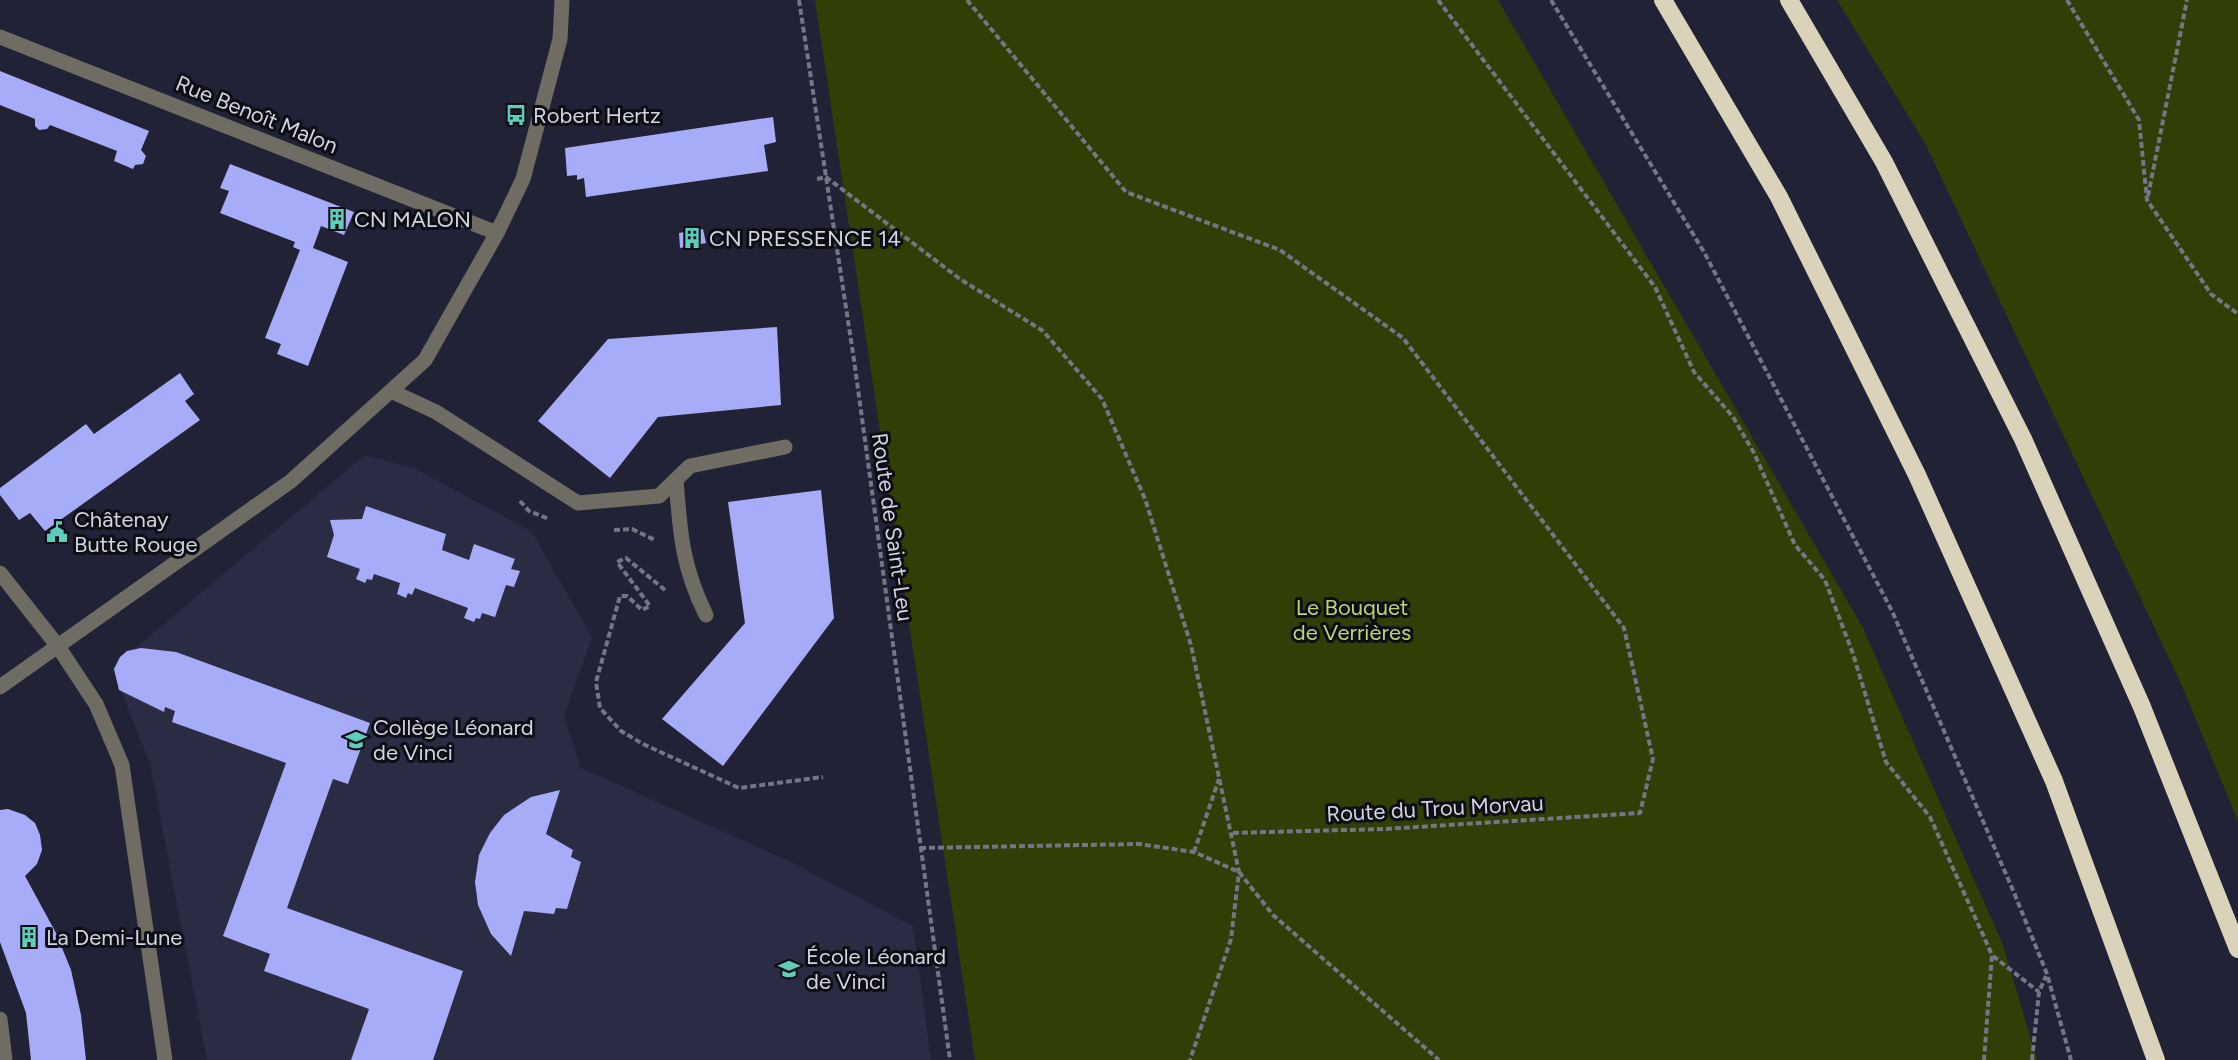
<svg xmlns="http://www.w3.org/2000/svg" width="2238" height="1060" font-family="Figtree,sans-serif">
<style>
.built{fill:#2a2c44}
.green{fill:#313e06}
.building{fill:#a6acf8}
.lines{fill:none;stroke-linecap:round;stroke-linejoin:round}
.path{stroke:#747585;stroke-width:4;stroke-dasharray:6 3;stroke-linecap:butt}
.minor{stroke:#6f6d63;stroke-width:15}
.highway{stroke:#dad3ba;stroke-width:18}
.labels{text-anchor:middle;stroke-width:6;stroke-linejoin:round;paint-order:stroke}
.street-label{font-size:22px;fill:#d2d4e1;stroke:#0c0d15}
.poi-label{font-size:22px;fill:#d2d4e1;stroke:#0c0d15;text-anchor:start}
.park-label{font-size:22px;fill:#bad76b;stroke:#0c0d15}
</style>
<rect width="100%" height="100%" fill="#212235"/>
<path class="built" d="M365 455 414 468 531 531 592 637 564 716 581 768 789 861 913 926 931 1060H207L150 764 112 668Z"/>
<g class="green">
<path d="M815 0H1498L1862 626 2003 945 2037 1060H975Z"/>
<path d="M1837 0H2238V821L2183 688 1925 143Z"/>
</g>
<g class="building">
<path d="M0 71 149 131 141 150 146 156 143 164 135 165 133 169 114 161 117 151 50 125 47 129 39 130 35 126V119L0 105Z"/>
<path d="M773 117 776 142 764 145 768 171 586 197 584 178 577 180V175L567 176 565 148Z"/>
<path d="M230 164 354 212 344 235 321 226 313 248 348 262 308 366 277 354 281 344 265 338 300 250 293 247 295 242 220 213 229 191 220 188Z"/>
<path d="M703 229 706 243 680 248 679 233Z"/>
<path d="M777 327 781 405 658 417 610 478 538 421 608 339Z"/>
<path d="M180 373 194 394 185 401 200 420 45 531 30 513 19 520 0 495V488L86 424 94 434Z"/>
<path d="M821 490 834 618 723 766 662 719 745 623 728 502Z"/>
<path d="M366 506 446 534 442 550 469 560 474 544 515 559 511 569 520 571 514 587 506 585 495 617 482 613 480 619 476 618 474 622 464 618 468 608 415 588 412 595 408 593 406 598 397 594 400 583 374 574 372 580 367 579 365 583 356 579 360 569 327 557 334 535 330 520 362 519Z"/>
<path d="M141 648 176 652 370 723 348 784 333 779 287 908 463 971 433 1060H351L369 1009 264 971 270 954 223 936 286 763 172 722 175 711 165 707 164 712 119 690 114 669 120 657 127 651Z"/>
<path d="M560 790 546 834 573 850 571 857 581 862 567 909 556 908 554 914 524 911 511 956 491 934 478 905 475 882 479 855 490 833 504 815 531 797Z"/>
<path d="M8 809 25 815 35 823 40 835 42 850 37 864 25 876 56 933 71 970 81 1015 86 1060H31L26 1013 0 942V810Z"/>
</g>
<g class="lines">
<g class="path">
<path d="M799 0 854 360 950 1060"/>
<path d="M967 0 1126 192 1280 250 1403 338 1624 628 1653 759 1640 813 1384 829 1230 833"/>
<path d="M1438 0 1655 287 1694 372 1733 417 1754 453 1795 545 1825 580 1853 654 1886 762 1930 817 1992 955 1984 1060"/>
<path d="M1551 0 1704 252 1892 611 2015 895 2047 974 2071 1060"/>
<path d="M2067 0 2139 120 2147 200 2211 294 2238 314"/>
<path d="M817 179 826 177 960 279 1043 331 1102 399 1145 499 1191 645 1239 872 1231 939 1190 1060"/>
<path d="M2148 196 2187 0"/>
<path d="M520 501 529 511 549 519"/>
<path d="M614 530 632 529 655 540"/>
<path d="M665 590 626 558 617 562 650 606 642 610 627 596H620L596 682 600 708 621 731 643 744 739 788 823 777"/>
<path d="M920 848 1139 844 1194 852 1239 872 1273 915 1439 1060"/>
<path d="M1194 852 1219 779"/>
<path d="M1993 956 2039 992"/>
<path d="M2032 1060 2039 992 2046 976"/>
</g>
<g class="minor">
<path d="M0 37 497 233"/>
<path d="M391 391 436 412 578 503 659 496 690 466 785 447"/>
<path d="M676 480C680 532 682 567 706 615"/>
<path d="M0 573 57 645 96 704 122 765 165 1060"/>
<path d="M0 687 291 481 425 360 497 233 523 179 560 39 562 0"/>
<path d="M0 1019 5 1060"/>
</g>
<g class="highway">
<path d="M1663 0 1779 197 1917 475 2054 781 2156 1060"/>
<path d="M1789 0 1884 162 2023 439 2142 707 2238 949"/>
</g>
</g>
<defs>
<symbol id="bus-bare" viewBox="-9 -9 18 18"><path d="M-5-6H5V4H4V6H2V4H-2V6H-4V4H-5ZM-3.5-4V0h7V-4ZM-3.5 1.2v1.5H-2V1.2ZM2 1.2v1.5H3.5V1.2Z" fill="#5ccebb" stroke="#0c0d15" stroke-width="2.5" paint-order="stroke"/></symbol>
<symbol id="building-bare" viewBox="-9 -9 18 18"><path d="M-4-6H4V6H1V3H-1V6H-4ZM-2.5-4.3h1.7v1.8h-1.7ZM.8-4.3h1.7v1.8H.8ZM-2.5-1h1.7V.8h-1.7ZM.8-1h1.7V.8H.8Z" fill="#5ccebb" stroke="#0c0d15" stroke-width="2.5" paint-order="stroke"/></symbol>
<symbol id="civic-bare" viewBox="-9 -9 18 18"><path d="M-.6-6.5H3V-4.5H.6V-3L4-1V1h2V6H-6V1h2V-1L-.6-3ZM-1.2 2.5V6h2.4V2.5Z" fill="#5ccebb" stroke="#0c0d15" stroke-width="2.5" paint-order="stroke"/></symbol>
<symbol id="school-bare" viewBox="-9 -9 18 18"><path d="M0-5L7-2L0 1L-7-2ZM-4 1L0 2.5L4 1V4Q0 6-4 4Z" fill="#5ccebb" stroke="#0c0d15" stroke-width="2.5" paint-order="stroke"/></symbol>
</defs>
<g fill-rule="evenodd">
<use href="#bus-bare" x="501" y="100" width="30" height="30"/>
<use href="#building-bare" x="322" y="204" width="30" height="30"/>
<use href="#building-bare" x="677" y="223" width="30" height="30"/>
<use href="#civic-bare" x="42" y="517" width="30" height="30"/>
<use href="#school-bare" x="341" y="725" width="30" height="30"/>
<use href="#building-bare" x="14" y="922" width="30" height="30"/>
<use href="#school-bare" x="774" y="954" width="30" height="30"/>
</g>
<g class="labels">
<g class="street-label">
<text transform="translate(257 114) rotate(22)" y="8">Rue Benoît Malon</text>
<text transform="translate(893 527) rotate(82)" y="8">Route de Saint-Leu</text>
<text transform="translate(1435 808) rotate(-3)" y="8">Route du Trou Morvau</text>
</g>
<g class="poi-label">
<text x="533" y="123">Robert Hertz</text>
<text x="354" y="227">CN MALON</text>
<text x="709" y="246">CN PRESSENCE 14</text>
<text x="74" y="527">Châtenay<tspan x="74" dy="25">Butte Rouge</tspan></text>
<text x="373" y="735">Collège Léonard<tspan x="373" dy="25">de Vinci</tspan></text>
<text x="46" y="945">La Demi-Lune</text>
<text x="806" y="964">École Léonard<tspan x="806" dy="25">de Vinci</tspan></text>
</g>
<g class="park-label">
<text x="1352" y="615">Le Bouquet<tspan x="1352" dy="25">de Verrières</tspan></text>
</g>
</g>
</svg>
